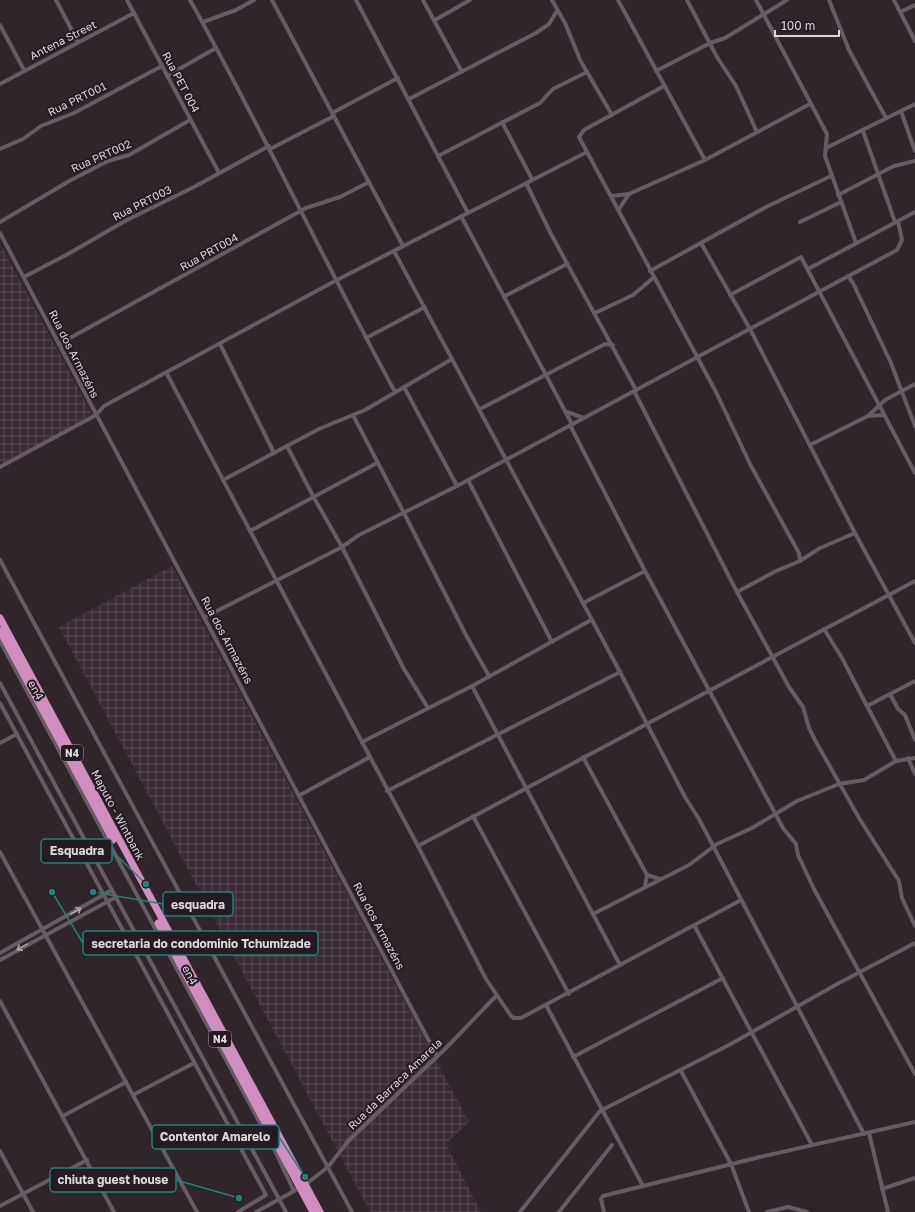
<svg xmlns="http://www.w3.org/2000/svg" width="915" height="1212" font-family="'Golos Text',sans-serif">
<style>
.industrial{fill:url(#industrial-grid)}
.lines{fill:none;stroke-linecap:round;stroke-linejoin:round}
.minor{stroke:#675c64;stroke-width:4}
.trunk{stroke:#d08ebe;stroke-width:7}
.oneway{stroke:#aea5ab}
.labels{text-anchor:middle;stroke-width:4;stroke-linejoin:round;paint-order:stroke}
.shield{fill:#251b22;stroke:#a69ea4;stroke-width:1}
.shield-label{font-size:10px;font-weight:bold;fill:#ddd6db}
.street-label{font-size:11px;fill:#ddd6db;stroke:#251b22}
.leader{fill:none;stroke:#248079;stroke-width:1.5}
.callout-dot{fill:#248079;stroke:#251b22;stroke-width:1.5}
.callout{fill:#251b22;stroke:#248079;stroke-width:1.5}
.callout-label{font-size:12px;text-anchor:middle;font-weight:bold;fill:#ddd6db}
</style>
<defs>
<pattern id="industrial-grid" width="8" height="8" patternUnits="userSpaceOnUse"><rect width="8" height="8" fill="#3b2b36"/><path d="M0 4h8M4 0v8" fill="none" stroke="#574952"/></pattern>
</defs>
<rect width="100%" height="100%" fill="#2f252b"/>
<g class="industrial">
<path d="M0 243 92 414 0 468Z"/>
<path d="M172 566 469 1122 446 1144 481 1212H370L59 627Z"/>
</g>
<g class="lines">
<g class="minor">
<path d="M56 0 78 42"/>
<path d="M127 0 219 173"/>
<path d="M190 0C262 129 325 263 395 392"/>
<path d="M272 0 403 246"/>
<path d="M356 0 468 213"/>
<path d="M423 0 462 72"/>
<path d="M552 0 566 25 580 60 612 115"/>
<path d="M618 0 705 160"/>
<path d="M687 0 717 57 736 86 757 132"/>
<path d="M756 0 827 134 825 156 856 243"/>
<path d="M829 0 849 50 886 118"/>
<path d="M894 0 915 41"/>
<path d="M900 12 915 5"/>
<path d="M435 20 470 0"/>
<path d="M203 22 236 10 254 0"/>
<path d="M0 25 24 70"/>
<path d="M656 71 710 43 725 38 787 0"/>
<path d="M167 76 216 48"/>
<path d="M0 84 134 13"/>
<path d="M664 86 584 130 579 137 716 392 751 466 799 553 800 561"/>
<path d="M409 99 536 33 549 24 557 11"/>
<path d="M901 111 915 151"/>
<path d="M332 113 398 78"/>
<path d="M502 122 532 179"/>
<path d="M863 131 895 222"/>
<path d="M826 148 915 104"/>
<path d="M0 149 23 139 41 126 74 113 162 66"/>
<path d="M270 149 334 116"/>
<path d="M438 156 540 103 553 89 587 72"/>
<path d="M526 183 551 234 636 390"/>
<path d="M838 195 894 166 915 161"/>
<path d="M612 196 629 194"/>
<path d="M619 209 629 194 705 160 810 104"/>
<path d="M461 216 572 424"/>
<path d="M0 222 71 180 108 161 129 155 190 120"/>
<path d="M800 222 841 202"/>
<path d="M0 233 437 1056"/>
<path d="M701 243 750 329 855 533 915 643"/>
<path d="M394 251 620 672 685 797 699 819 864 1134"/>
<path d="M808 269 915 212"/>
<path d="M650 271 766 207 831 176"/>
<path d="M848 276 853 283 891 363 915 426"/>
<path d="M24 277 68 254 125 221 194 187 269 146"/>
<path d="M730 295 801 257 915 473"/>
<path d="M505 296 567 264"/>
<path d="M595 313 633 295 653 278"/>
<path d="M366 338 425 307"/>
<path d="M59 344 306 208 340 197 369 182"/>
<path d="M220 344 274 453"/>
<path d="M167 374 362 742 418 846 486 979 511 1016 514 1018H521L741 900"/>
<path d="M404 387 457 486"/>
<path d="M634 391 737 592 789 687 803 707 809 728 815 740 859 818 899 881 902 898 915 926"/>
<path d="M480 409 605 344 613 345"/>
<path d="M567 412 584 418"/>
<path d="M353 415 404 513 466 635 489 676"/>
<path d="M869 416 884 415"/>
<path d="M570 425 645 571 783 828 796 844 798 855 814 889 915 1074"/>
<path d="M810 445 868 416 885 400 915 384"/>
<path d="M287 446 313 496 342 547 404 669 428 708"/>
<path d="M0 467 96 415 104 406 335 281 587 152"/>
<path d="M223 480 319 429 365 410 452 359"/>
<path d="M468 480 552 642"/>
<path d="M250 531 377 463"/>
<path d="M0 560 352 1212"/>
<path d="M737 592 776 571 800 561 820 548 855 533"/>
<path d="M583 603 645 571"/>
<path d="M205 617 342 547 359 535 457 486 897 250 902 240 898 221"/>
<path d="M824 629 842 658 867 706 915 681"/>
<path d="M0 641 274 1149 294 1191"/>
<path d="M0 683 286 1212"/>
<path d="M472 686 620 965"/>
<path d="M890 694 898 709 905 715 915 740"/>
<path d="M0 703 266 1195 238 1212"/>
<path d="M867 706 896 761"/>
<path d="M362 742 472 686 591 620"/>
<path d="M0 743 17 734"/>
<path d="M583 757 647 875 645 886"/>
<path d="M908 758 915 774"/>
<path d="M387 791 620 672"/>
<path d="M300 795 370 757"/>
<path d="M473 816 569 994"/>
<path d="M418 846 915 581"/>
<path d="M0 852 197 1212"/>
<path d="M647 875 660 879"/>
<path d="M593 914 689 865 717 844 752 828 797 801 839 784 864 780 896 761 915 758"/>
<path d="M694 925 812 1145"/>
<path d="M0 953 112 890"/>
<path d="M0 960 116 897"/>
<path d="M0 1001 114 1212"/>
<path d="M546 1005 643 1186"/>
<path d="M573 1057 723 978"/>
<path d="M681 1071 731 1164 749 1212"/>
<path d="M133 1095 194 1063"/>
<path d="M63 1116 126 1082"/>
<path d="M869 1133 888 1212"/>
<path d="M0 1151 33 1212"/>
<path d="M882 1189 915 1178"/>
<path d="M0 1206 87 1160"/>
<path d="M256 1212 305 1185 328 1167 349 1140 445 1049 496 996"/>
<path d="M520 1212 600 1111 729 1045 839 983 915 943"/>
<path d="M559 1212 612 1145"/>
<path d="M604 1212 601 1199 603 1196 760 1157 915 1122"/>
<path d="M767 1212 788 1207 807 1212"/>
</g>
<g class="trunk">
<path d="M0 618 320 1212"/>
<path d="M0 631 113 840"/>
<path d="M158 923 313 1212"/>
</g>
</g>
<defs><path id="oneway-shaft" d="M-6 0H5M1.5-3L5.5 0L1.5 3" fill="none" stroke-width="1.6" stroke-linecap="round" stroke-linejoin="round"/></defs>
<g class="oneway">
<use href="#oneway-shaft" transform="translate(76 911) rotate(-30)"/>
<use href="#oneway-shaft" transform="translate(22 947) rotate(151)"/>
</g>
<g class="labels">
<g class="shield">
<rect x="61" y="745" width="22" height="16" rx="3"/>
<rect x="209" y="1031" width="22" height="16" rx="3"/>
</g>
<g class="shield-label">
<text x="72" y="757">N4</text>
<text x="220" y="1043">N4</text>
</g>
<g class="street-label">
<text transform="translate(63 40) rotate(-27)" y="4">Antena Street</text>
<text transform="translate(181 82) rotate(62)" y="4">Rua PET 004</text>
<text transform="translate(77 99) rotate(-26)" y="4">Rua PRT001</text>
<text transform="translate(101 156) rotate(-24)" y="4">Rua PRT002</text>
<text transform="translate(142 203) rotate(-27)" y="4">Rua PRT003</text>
<text transform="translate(209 252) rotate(-29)" y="4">Rua PRT004</text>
<text transform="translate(74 354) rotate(63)" y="4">Rua dos Armazéns</text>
<text transform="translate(227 640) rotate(62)" y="4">Rua dos Armazéns</text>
<text transform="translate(36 690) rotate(62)" y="4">en4</text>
<text transform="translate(118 815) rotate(62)" y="4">Maputo - Wintbank</text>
<text transform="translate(379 926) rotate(62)" y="4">Rua dos Armazéns</text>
<text transform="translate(190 975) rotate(62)" y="4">en4</text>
<text transform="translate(395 1084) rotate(-44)" y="4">Rua da Barraca Amarela</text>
</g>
</g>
<path class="leader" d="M146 884L112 851M93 892L163 904M52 892L83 943M305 1177L279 1137M239 1198L176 1180"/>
<g class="callout-dot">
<circle cx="146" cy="884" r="4"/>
<circle cx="93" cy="892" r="4"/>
<circle cx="52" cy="892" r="4"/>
<circle cx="305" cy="1177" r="4"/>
<circle cx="239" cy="1198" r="4"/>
</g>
<g class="callout">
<rect x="41" y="839" width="71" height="24" rx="4"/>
<rect x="163" y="892" width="70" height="24" rx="4"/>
<rect x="83" y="931" width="235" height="24" rx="4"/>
<rect x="152" y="1125" width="127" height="24" rx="4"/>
<rect x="50" y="1168" width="126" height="24" rx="4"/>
</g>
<g class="callout-label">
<text x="77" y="855">Esquadra</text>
<text x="198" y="909">esquadra</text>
<text x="201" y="948">secretaria do condominio Tchumizade</text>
<text x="215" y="1141">Contentor Amarelo</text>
<text x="113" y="1184">chiuta guest house</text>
</g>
<path d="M775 30v6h64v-6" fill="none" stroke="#ddd6db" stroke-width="2"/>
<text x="781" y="30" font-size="12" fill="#ddd6db" stroke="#251b22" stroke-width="3" paint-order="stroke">100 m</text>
</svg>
